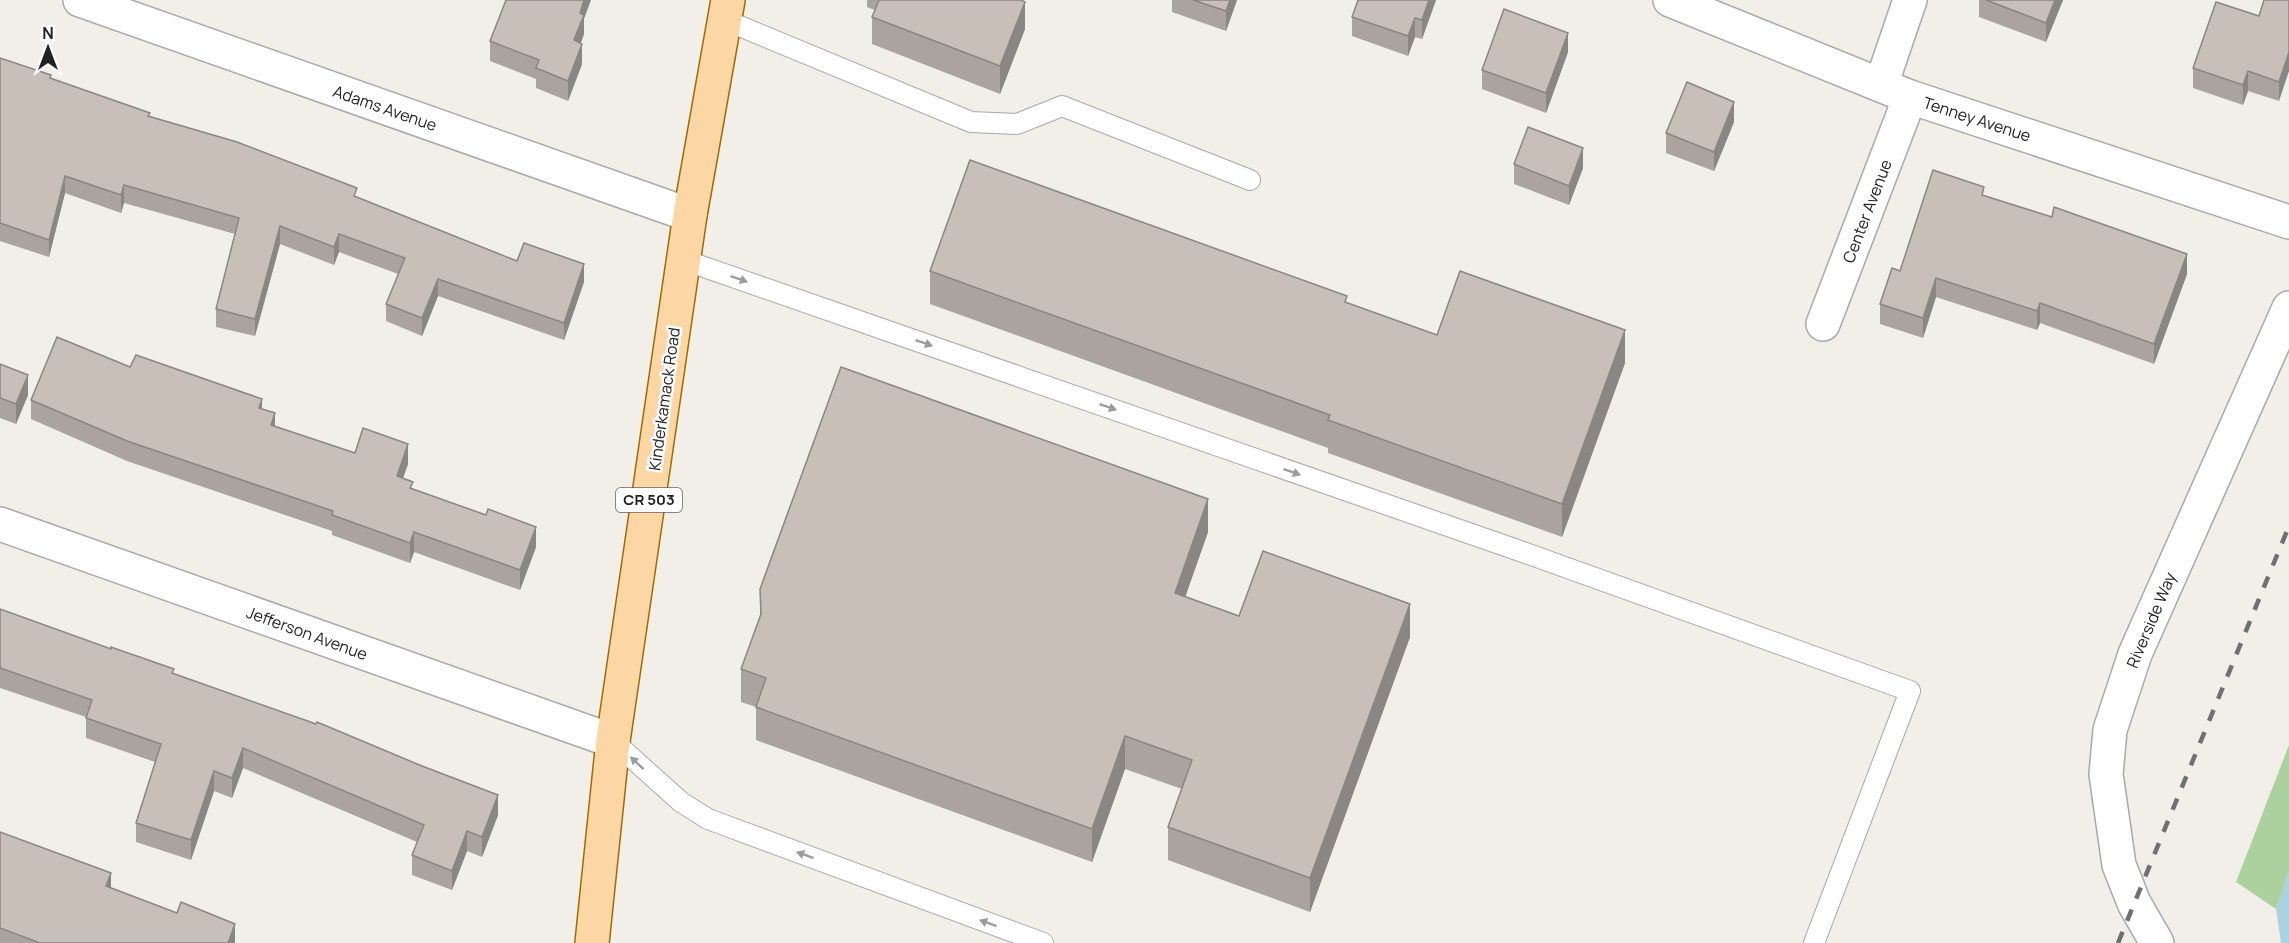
<svg xmlns="http://www.w3.org/2000/svg" width="2289" height="943" font-family="Manrope,sans-serif">
<style>
.forest{fill:#add19e}
.water{fill:#aad3df}
.lines{fill:none;stroke-linecap:round;stroke-linejoin:round}
.service-casing{stroke:#a9a9a9;stroke-width:22}
.minor-casing{stroke:#a9a9a9;stroke-width:36}
.primary-casing{stroke:#a06b00;stroke-width:36}
.service{stroke:#fff;stroke-width:20}
.minor{stroke:#fff;stroke-width:33}
.primary{stroke:#fcd6a4;stroke-width:33}
.rail{stroke:#707070;stroke-width:4.5;stroke-dasharray:12 12;stroke-linecap:butt}
.wall{fill:#aba49e}
.shaded-wall{fill:#8b8681}
.building{fill:#c7bfb8;stroke:#8b8681;stroke-width:1.5}
.oneway{fill:#9c9c9c}
.labels{text-anchor:middle;stroke-width:5;stroke-linejoin:round;paint-order:stroke}
.shield{fill:#fff;stroke:#646464;stroke-width:1.5}
.shield-label{font-size:15px;font-weight:bold;fill:#222}
.street-label{font-size:16px;fill:#222;stroke:#fff}
</style>
<rect width="100%" height="100%" fill="#f2efe9"/>
<path class="forest" d="M2289 745V871L2276 909 2236 882Z"/>
<path class="water" d="M2289 871V943H2281L2276 909Z"/>
<g class="lines">
<defs>
<g id="service">
<path d="M725 20 971 122 1017 124 1062 106 1250 180"/>
<path d="M684 260 1520 551 1910 691 1814 943"/>
<path d="M613 741 681 802 708 819 1043 943"/>
</g>
<g id="minor">
<path d="M80 0 690 215"/>
<path d="M1670 0 1910 97 2289 222"/>
<path d="M1881 85 1910 0"/>
<path d="M1823 324 1910 97"/>
<path d="M0 524 613 741"/>
<path d="M2157 943 2134 903 2119 865 2106 774 2110 730 2135 654 2289 308"/>
</g>
<path id="primary" d="M592 943 613 741 690 215 728 0"/>
</defs>
<use href="#service" class="service-casing"/>
<use href="#minor" class="minor-casing"/>
<use href="#primary" class="primary-casing"/>
<use href="#service" class="service"/>
<use href="#minor" class="minor"/>
<use href="#primary" class="primary"/>
<path class="rail" d="M2118 943 2289 526"/>
</g>
<g class="wall">
<path d="M867 0H1021L1025 29 1000 94 872 44V17L875 10 867 7Z"/>
<path d="M1172 0H1237L1226 31 1172 12Z"/>
<path d="M1358 0H1436L1422 39 1415 37 1408 56 1352 36V17Z"/>
<path d="M1979 0H2063L2046 42 1979 17Z"/>
<path d="M2289 0 2279 101 2248 91 2243 105 2193 88V68L2259 16Z"/>
<path d="M584 19V34L581 43 582 64 568 101 536 88V79L490 61V41Z"/>
<path d="M1568 52 1546 113 1482 89V70Z"/>
<path d="M0 58 150 117 357 197 517 261 584 282 564 340 438 296 422 336 386 321V304L398 274 339 252 334 265 280 244 255 336 216 327V309L235 234 124 203 121 213 65 193 49 257 0 241Z"/>
<path d="M1734 122 1714 171 1666 153V133Z"/>
<path d="M1514 164 1583 168 1569 205 1514 184Z"/>
<path d="M1984 196 2187 274 2154 364 2040 323 2037 330 1936 297 1923 338 1880 324V304L1900 271Z"/>
<path d="M930 271 1347 303 1437 335 1625 363 1562 537 1328 453V448L930 304Z"/>
<path d="M0 364 28 395 16 424 0 418Z"/>
<path d="M130 367 262 409 275 427 355 453 408 464 403 478 413 489 536 547 520 590 414 552 410 563 332 535V531L127 461 31 419V400Z"/>
<path d="M1208 532 1185 597 1239 616 1410 637 1310 912 1168 860V827L1182 789 1125 769 1092 862 756 740V707L741 702V669L760 617V589Z"/>
<path d="M0 609 174 674 498 815 482 857 467 851 452 890 412 875V855L417 842 243 768 232 798 214 791 191 860 136 842V823L155 762 86 738V717L0 688Z"/>
<path d="M0 832 111 888 235 943H0Z"/>
</g>
<g class="shaded-wall">
<path d="M584 0H591L584 19V34L574 60V40L580 13Z"/>
<path d="M1230 0H1237L1226 31V11Z"/>
<path d="M1429 0H1436L1422 39V20Z"/>
<path d="M2055 0H2063L2046 42V23Z"/>
<path d="M1025 2V29L1000 94V66Z"/>
<path d="M1415 18V37L1408 56V36Z"/>
<path d="M1568 33V52L1546 113V93Z"/>
<path d="M582 44V64L568 101V81Z"/>
<path d="M2289 52V71L2279 101V82Z"/>
<path d="M2248 71V91L2243 105V85Z"/>
<path d="M1734 102V122L1714 171V152Z"/>
<path d="M1583 148V168L1569 205V186Z"/>
<path d="M65 176V193L49 257V240Z"/>
<path d="M124 185V203L121 213V195Z"/>
<path d="M280 226V244L255 336V319Z"/>
<path d="M339 234V252L334 265V247Z"/>
<path d="M2187 254V274L2154 364V344Z"/>
<path d="M584 264V282L564 340V323Z"/>
<path d="M1936 278V297L1923 338V318Z"/>
<path d="M438 279V296L422 336V318Z"/>
<path d="M2040 303V323L2037 330V311Z"/>
<path d="M1625 330V363L1562 537V504Z"/>
<path d="M28 375V395L16 424V404Z"/>
<path d="M262 399V419L259 408Z"/>
<path d="M275 413V433L271 425Z"/>
<path d="M408 444V464L397 495V476Z"/>
<path d="M1208 499V532L1175 626V593Z"/>
<path d="M536 527V547L520 590V570Z"/>
<path d="M414 532V552L410 563V543Z"/>
<path d="M1410 604V637L1310 912V878Z"/>
<path d="M1125 736V769L1092 862V829Z"/>
<path d="M243 748V768L232 798V778Z"/>
<path d="M214 771V791L191 860V840Z"/>
<path d="M498 795V815L482 857V837Z"/>
<path d="M467 831V851L452 890V871Z"/>
<path d="M111 873V893L106 886Z"/>
<path d="M235 924V943H228Z"/>
</g>
<g class="building">
<path d="M506 0H584L580 13 584 15 574 40 582 44 568 81 536 68 539 60 490 41Z"/>
<path d="M879 0H1021L1025 2 1000 66 872 17Z"/>
<path d="M1193 0H1230L1226 11Z"/>
<path d="M1358 0H1429L1422 20 1415 18 1408 36 1352 17Z"/>
<path d="M1986 0H2055L2046 23Z"/>
<path d="M2264 0H2289V52L2279 82 2248 71 2243 85 2193 68 2216 2 2259 16Z"/>
<path d="M1504 9 1568 33 1546 93 1482 70Z"/>
<path d="M0 58 51 75 50 78 150 113 148 116 237 142 357 188 354 196 517 261 524 243 584 264 564 323 438 279 422 318 386 304 405 258 339 234 334 247 280 226 255 319 216 309 239 218 124 185 121 195 65 176 49 240 0 223Z"/>
<path d="M1687 82 1734 102 1714 152 1666 133Z"/>
<path d="M1528 127 1583 148 1569 186 1514 164Z"/>
<path d="M970 160 1347 296 1345 302 1437 335 1460 271 1625 330 1562 504 1328 420 1330 415 930 271Z"/>
<path d="M1933 170 1984 187 1982 195 2052 217 2054 207 2187 254 2154 344 2040 303 2037 311 1936 278 1923 318 1880 304 1892 268 1900 271Z"/>
<path d="M57 337 130 367 136 355 262 399 259 408 275 413 271 425 355 453 363 428 408 444 397 476 413 482 410 488 486 515 488 509 536 527 520 570 414 532 410 543 332 515 333 511 127 441 31 400Z"/>
<path d="M0 364 28 375 16 404 0 398Z"/>
<path d="M841 367 1208 499 1175 593 1239 616 1263 551 1410 604 1310 878 1168 827 1192 760 1125 736 1092 829 756 707 766 678 741 669 761 614 760 589Z"/>
<path d="M0 609 111 649V647L174 669 172 673 316 724 317 722 422 766 498 795 482 837 467 831 452 871 412 855 424 825 243 748 232 778 214 771 191 840 136 823 161 744 86 718 92 700 0 668Z"/>
<path d="M0 832 111 873 106 886 177 913 181 902 235 924 228 943H40L0 928Z"/>
</g>
<defs><path id="oneway-solid" d="M-6-.8H1V-3.2L6.5 0L1 3.2V.8H-6Z" transform="scale(1.5)"/></defs>
<g class="oneway">
<use href="#oneway-solid" transform="translate(739 279) rotate(19)"/>
<use href="#oneway-solid" transform="translate(924 343) rotate(19)"/>
<use href="#oneway-solid" transform="translate(1108 407) rotate(19)"/>
<use href="#oneway-solid" transform="translate(1292 472) rotate(19)"/>
<use href="#oneway-solid" transform="translate(637 763) rotate(-137)"/>
<use href="#oneway-solid" transform="translate(805 855) rotate(-160)"/>
<use href="#oneway-solid" transform="translate(988 923) rotate(-160)"/>
</g>
<g class="labels">
<rect class="shield" x="616" y="488" width="66" height="24" rx="4.5"/>
<g class="shield-label">
<text x="649" y="505">CR 503</text>
</g>
<g class="street-label">
<text transform="translate(385 108) rotate(19)" y="6">Adams Avenue</text>
<text transform="translate(1977 119) rotate(18)" y="6">Tenney Avenue</text>
<text transform="translate(1867 211) rotate(-69)" y="6">Center Avenue</text>
<text transform="translate(664 399) rotate(-82)" y="6">Kinderkamack Road</text>
<text transform="translate(2151 620) rotate(-67)" y="6">Riverside Way</text>
<text transform="translate(307 633) rotate(20)" y="6">Jefferson Avenue</text>
</g>
</g>
<g transform="translate(48 48)" stroke="#ffffff" stroke-width="4.5" paint-order="stroke">
<path d="M0-4.5L10 22L0 15L-10 22Z" fill="#222222"/>
<text y="-9" font-size="16" font-weight="bold" text-anchor="middle" fill="#222222">N</text>
</g>
</svg>
